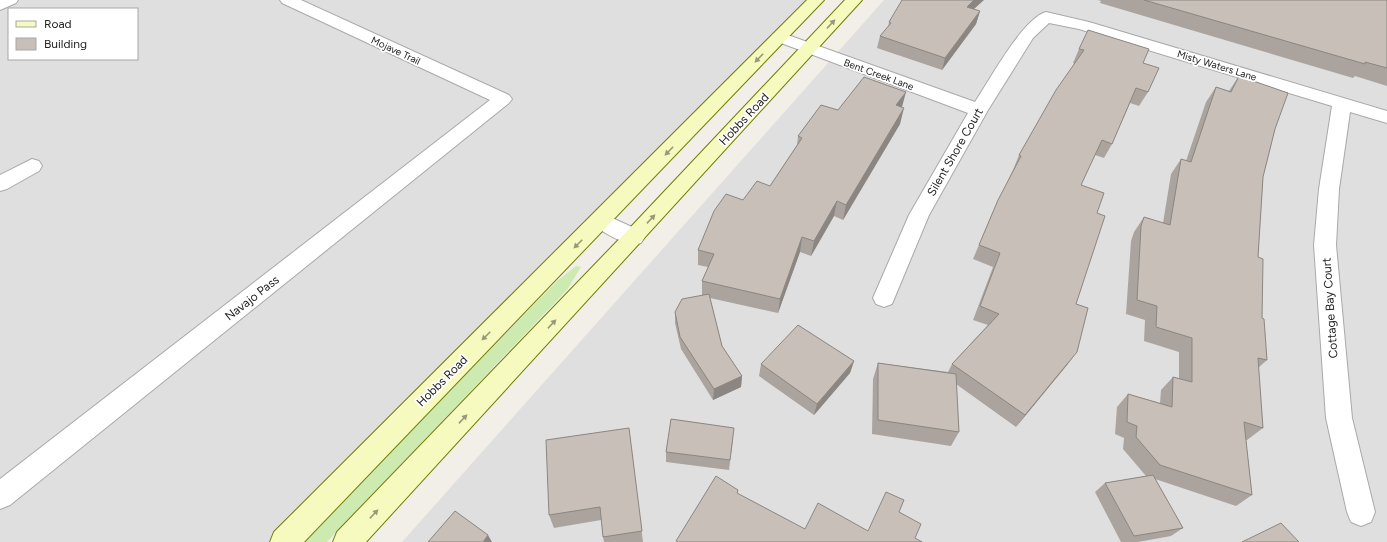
<svg xmlns="http://www.w3.org/2000/svg" width="1387" height="542" font-family="Figtree,sans-serif">
<style>
.residential{fill:#e0dfdf;fill-rule:evenodd}
.grass{fill:#cdebb0}
.lines{fill:none;stroke-linecap:round;stroke-linejoin:round}
.street-casing{stroke:#a9a9a9;stroke-width:2}
.secondary-casing{stroke:#707d05;stroke-width:2}
.street{fill:#fff;fill-rule:evenodd}
.secondary{fill:#f7fabf;fill-rule:evenodd}
.wall{fill:#aba49e}
.shaded-wall{fill:#8b8681}
.building{fill:#c7bfb8;stroke:#8b8681}
.oneway{fill:#979978}
.labels{text-anchor:middle;stroke-width:3.5;stroke-linejoin:round;paint-order:stroke}
.far-street-label{font-size:10px;fill:#222;stroke:#fff}
.street-label{font-size:12px;fill:#222;stroke:#fff}
</style>
<rect width="100%" height="100%" fill="#f2efe9"/>
<g class="residential">
<path d="M0 0H817L282 542H0ZM9 9H137V59H9Z"/>
<path d="M884 0H1387V542H402Z"/>
</g>
<path class="grass" d="M576 266 581 267 567 290 327 542H303L557 281Z"/>
<g class="lines">
<defs>
<g id="street">
<path d="M0 0H18L16 3 0 10Z"/>
<path d="M280 0H301L509 95 512 99 509 103 10 505 0 509V479L490 100 282 3Z"/>
<path d="M1046 12 1089 22 1387 111V123L1350 112 1339 189 1336 245 1352 418 1375 512 1371 522 1361 526 1351 522 1347 512 1326 418 1314 245 1319 189 1332 106 1079 29 1049 23 1033 38 988 110 929 215 892 304 884 307 876 304 873 298 909 215 968 113 773 40 771 37 773 34 779 32 785 34 975 102C989 81 1023 18 1046 12Z"/>
<path d="M32 159 39 161 42 166 39 171 7 189 0 191V175Z"/>
<path d="M601 213 641 231 645 237 641 243C638 244 635 245 632 244 622 243 595 229 591 221L594 216Z"/>
</g>
<g id="secondary">
<path d="M807 0H824L304 542H270L274 532Z"/>
<path d="M845 0H862L366 542H333L337 532 627 231Z"/>
</g>
</defs>
<use href="#street" class="street-casing"/>
<use href="#secondary" class="secondary-casing"/>
<use href="#street" class="street"/>
<use href="#secondary" class="secondary"/>
</g>
<g class="wall">
<path d="M1098 0H1387V86L1355 76 1353 78 1100 3 1101 1Z"/>
<path d="M974 9 980 11 976 24 942 70 877 48 880 36 888 27 889 22Z"/>
<path d="M1079 49 1143 63 1148 92 1139 106 1130 103 1112 144 1104 158 1095 155 1081 185 1097 213 1076 304 1067 365 1016 427 956 384 959 432 951 446 872 434 873 379 878 363 948 372 952 364 988 325 973 320 993 267 973 259 992 214 1013 170 1019 155 1075 64 1073 63Z"/>
<path d="M1239 76 1275 129 1263 177 1258 257 1262 318 1267 360 1258 368 1263 428 1247 440H1246L1252 495 1236 506 1155 479 1183 528 1171 536 1138 542H1121L1095 492 1105 483 1146 476 1123 449 1124 438 1115 434 1117 407 1128 394 1160 403 1161 390 1173 377 1179 379V352L1144 341 1145 320 1126 314 1131 241 1134 232 1144 217 1163 223 1171 174 1181 159 1186 161 1206 102 1216 87 1229 91Z"/>
<path d="M902 107 900 124 843 220 834 216 811 256 800 252 778 313 710 298 722 346 742 376 741 387 713 400 681 349 675 323V312L702 295V281L708 267 698 265V250L743 200 770 186 797 145 798 136 838 110Z"/>
<path d="M854 361 850 373 814 415 759 376 761 364Z"/>
<path d="M629 428 643 542H604L603 537 601 520 554 528 549 515Z"/>
<path d="M733 439 729 470 666 462V452Z"/>
</g>
<g class="shaded-wall">
<path d="M974 0H984L963 19 967 7Z"/>
<path d="M980 11 976 24 942 70 945 58Z"/>
<path d="M906 92 902 107 892 121 896 105Z"/>
<path d="M904 108 900 124 843 220 846 205Z"/>
<path d="M837 201 834 216 811 256 814 241Z"/>
<path d="M802 237 800 252 778 313 780 299Z"/>
<path d="M1077 352 1067 365 1016 427 1025 415Z"/>
<path d="M854 361 850 373 814 415 817 404Z"/>
<path d="M742 376 741 387 713 400 714 389Z"/>
<path d="M488 535 492 542H483Z"/>
</g>
<g class="building">
<path d="M902 0H974L967 7 980 11 945 58 880 36 891 23 889 22Z"/>
<path d="M1144 0H1387V68L1365 62V64Z"/>
<path d="M1088 30 1149 49 1143 63 1159 68 1148 92 1136 88 1112 144 1102 140 1081 185 1104 193 1097 213 1105 216 1076 304 1088 308 1077 352 1025 415 952 364 999 314 980 306 1000 253 979 245 998 200 1021 156 1019 155 1056 90 1084 50 1079 49Z"/>
<path d="M1239 76 1288 93 1275 129 1263 177 1258 257 1263 259 1262 318 1264 319 1267 360 1258 358 1263 428 1244 422 1252 495 1160 465 1136 437 1137 426 1127 422 1128 394 1172 407 1173 377 1192 382V338L1156 327 1157 306 1137 300 1141 226 1144 217 1170 225 1181 159 1191 162 1216 87 1231 92Z"/>
<path d="M864 77 906 92 896 105 904 108 846 205 837 201 814 241 802 237 780 299 702 281 714 254 698 250 714 211 726 194 743 200 757 181 770 186 802 138 798 136 821 105 838 110Z"/>
<path d="M709 294 722 346 742 376 714 389 680 337 675 312 682 299Z"/>
<path d="M798 325 854 361 817 404 761 364Z"/>
<path d="M878 363 956 374 959 432 878 420Z"/>
<path d="M671 419 734 428 730 460 666 452Z"/>
<path d="M629 428 642 531 603 537 600 507 549 515 546 440Z"/>
<path d="M1153 475 1183 528 1134 536 1105 483Z"/>
<path d="M716 476 738 490 737 493 805 529 818 503 868 531 886 492 904 500 899 512 921 524 915 538 922 542H678L676 541Z"/>
<path d="M455 511 488 535 483 542H428Z"/>
<path d="M1281 523 1299 542H1242Z"/>
</g>
<defs><path id="oneway-solid" d="M-6-.8H1V-3.2L6.5 0L1 3.2V.8H-6Z"/></defs>
<g class="oneway">
<use href="#oneway-solid" transform="translate(831 24) rotate(-47)"/>
<use href="#oneway-solid" transform="translate(759 58) rotate(134)"/>
<use href="#oneway-solid" transform="translate(669 151) rotate(134)"/>
<use href="#oneway-solid" transform="translate(651 219) rotate(-47)"/>
<use href="#oneway-solid" transform="translate(578 244) rotate(135)"/>
<use href="#oneway-solid" transform="translate(552 324) rotate(-47)"/>
<use href="#oneway-solid" transform="translate(486 336) rotate(135)"/>
<use href="#oneway-solid" transform="translate(463 419) rotate(-47)"/>
<use href="#oneway-solid" transform="translate(374 514) rotate(-47)"/>
</g>
<g class="labels">
<g class="far-street-label">
<text transform="translate(396 50) rotate(25)" y="4">Mojave Trail</text>
<text transform="translate(1217 65) rotate(17)" y="4">Misty Waters Lane</text>
<text transform="translate(879 74) rotate(20)" y="4">Bent Creek Lane</text>
</g>
<g class="street-label">
<text transform="translate(744 119) rotate(-47)" y="4">Hobbs Road</text>
<text transform="translate(955 152) rotate(-60)" y="4">Silent Shore Court</text>
<text transform="translate(252 298) rotate(-38)" y="4">Navajo Pass</text>
<text transform="translate(1330 308) rotate(-94)" y="4">Cottage Bay Court</text>
<text transform="translate(442 381) rotate(-45)" y="4">Hobbs Road</text>
</g>
</g>
<rect x="8" y="8" width="130" height="52" fill="#ffffff" stroke="#a7a7a7"/>
<rect x="16" y="21" width="20" height="6" fill="#f7fabf" stroke="#a7a7a7"/>
<text x="44" y="28" font-size="12" fill="#222222">Road</text>
<rect x="16" y="38" width="20" height="12" fill="#c7bfb8" stroke="#a7a7a7"/>
<text x="44" y="48" font-size="12" fill="#222222">Building</text>
</svg>
